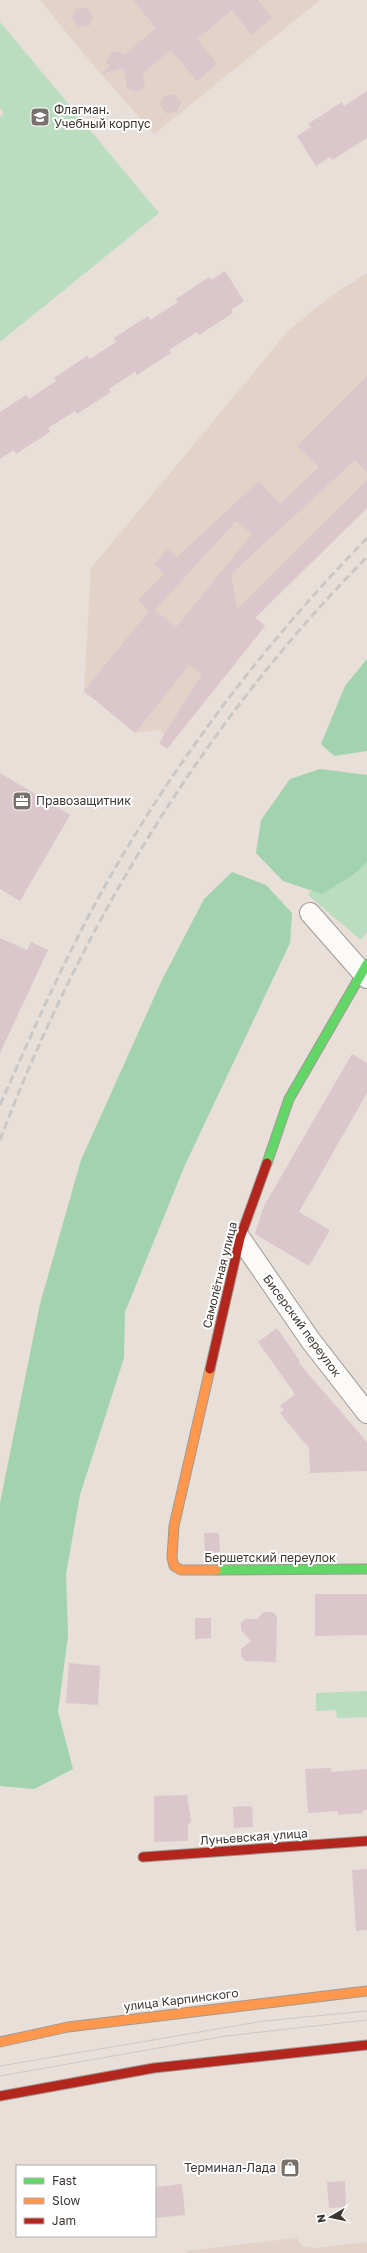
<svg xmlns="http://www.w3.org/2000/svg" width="367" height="2253" font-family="'Golos Text',sans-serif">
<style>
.built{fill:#e2d2c7}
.green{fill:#baddbf}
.forest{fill:#a2d2ae}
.building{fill:#dbc6cc;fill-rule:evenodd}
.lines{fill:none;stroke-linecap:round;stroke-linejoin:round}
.street-casing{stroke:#a09a94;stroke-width:22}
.fast-casing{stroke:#a09a94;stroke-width:11}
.slow-casing{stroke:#a09a94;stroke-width:11}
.jam-casing{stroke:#a09a94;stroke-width:11}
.street{stroke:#fbfaf9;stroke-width:20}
.fast{stroke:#63d668;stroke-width:9}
.slow{stroke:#ff974d;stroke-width:9}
.jam{stroke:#b3261e;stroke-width:9}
.tram{stroke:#cac8c6;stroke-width:1}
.rail{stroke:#cac8c6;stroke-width:3;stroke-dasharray:8 4;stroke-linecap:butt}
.labels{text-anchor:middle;stroke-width:4;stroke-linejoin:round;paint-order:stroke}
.poi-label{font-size:12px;fill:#3b3531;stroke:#fff;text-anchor:start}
.street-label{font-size:12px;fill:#3b3531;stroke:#fff}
</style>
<rect width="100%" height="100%" fill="#e7dfd8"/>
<g class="built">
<path d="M40 0H320L154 134 94 66Z"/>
<path d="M367 273V508L256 617 265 626 173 741 158 730 135 733 84 691 91 568 289 330 331 296Z"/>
<path d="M297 2238 302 2246 315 2248 367 2242V2253H186V2251Z"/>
</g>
<g class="green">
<path d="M0 22 159 213 0 342V117L4 113 0 108Z"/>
<path d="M367 828V932L361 940 308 895Z"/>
<path d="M367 1691V1717L337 1718 336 1710 316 1711V1693Z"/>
</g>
<g class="forest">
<path d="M367 659V751L334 756 321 744 345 686Z"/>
<path d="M320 769 367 775V862L352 876 322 894 283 881 256 853 261 820 290 779Z"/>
<path d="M232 872 266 885 292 913 290 943 185 1165 125 1312 124 1358 80 1495 66 1574 68 1636 58 1711 73 1769 34 1789 0 1786V1503L40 1304 81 1160 161 982 204 899Z"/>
</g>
<g class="building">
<path d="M133 0H258L272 18 251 35 232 10 197 39 217 64 197 81 171 50 143 73 145 86 137 92 127 89 124 68 100 74 110 66 106 63 110 53 120 51 124 55 156 28Z"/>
<path d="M87 8 93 17 89 26 78 27 72 18 76 9Z"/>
<path d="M367 91V138L332 160 330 157 316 166 297 136 311 127 308 124 342 102 344 106Z"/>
<path d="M174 94 181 102 177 111 167 114 160 105 164 96Z"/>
<path d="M225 271 244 301 231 310 233 313 199 335 197 332 169 350 171 353 137 375 135 372 109 389 111 392 77 414 75 411 48 428 50 432 16 454 14 450 0 459V412L26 395 29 399 56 381 54 378 87 356 90 359 116 342 114 338 148 316 150 320 178 302 176 299 209 277 211 280Z"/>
<path d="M367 376V473L355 460 231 574 237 609 367 480V508L255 618 265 626 167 749 159 743 202 674 189 665 135 733 84 691 149 611 138 600 164 574 154 564 168 549 177 557 259 481 280 504 319 467 297 446ZM236 521 252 534 176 627 155 610Z"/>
<path d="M0 773 70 815 20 901 0 889Z"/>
<path d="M0 938 27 950 31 942 48 950 0 1053Z"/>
<path d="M352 1054 367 1063V1093L299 1212 330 1230 309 1266 255 1234 264 1206Z"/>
<path d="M277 1328 300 1361 298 1362 367 1442V1471L310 1473 309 1448 280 1413 284 1410 280 1406 295 1394 258 1342Z"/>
<path d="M204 1533H219L220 1552 205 1553Z"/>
<path d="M315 1594H367V1635L315 1636Z"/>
<path d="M263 1612H273L277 1617 276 1662 245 1661 241 1656V1649L251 1641 241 1630V1623L245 1619H258Z"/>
<path d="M195 1618H211V1638L195 1639Z"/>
<path d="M69 1663 100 1666 98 1705 66 1703Z"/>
<path d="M331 1768V1772L367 1769V1810H363V1813L338 1815V1811L308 1813 305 1769Z"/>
<path d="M187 1795 191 1821 188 1825V1841L154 1842V1796Z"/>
<path d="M252 1806 253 1827 234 1828 233 1807Z"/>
<path d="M367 1869V1930L356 1931 352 1870Z"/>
<path d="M345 2181 346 2207 329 2208 327 2182Z"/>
<path d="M182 2184 185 2215 155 2218V2187Z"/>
</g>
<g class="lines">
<defs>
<g id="street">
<path d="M310 913 367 978"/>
<path d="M240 1238 311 1341 367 1413"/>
</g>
<g id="fast">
<path d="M267 1163 289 1099 367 964"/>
<path d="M216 1570 367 1569"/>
</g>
<g id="slow">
<path d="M210 1369 174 1526 172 1558 174 1566 181 1570H216"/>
<path d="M0 2042 68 2027 367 1991"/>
</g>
<g id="jam">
<path d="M210 1369 240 1238 267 1163"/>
<path d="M143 1857 367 1841"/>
<path d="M0 2096 154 2068 367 2045"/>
</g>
</defs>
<use href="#street" class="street-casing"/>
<use href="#fast" class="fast-casing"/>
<use href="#slow" class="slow-casing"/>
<use href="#jam" class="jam-casing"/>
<use href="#street" class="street"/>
<use href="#fast" class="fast"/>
<use href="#slow" class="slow"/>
<use href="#jam" class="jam"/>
<g class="tram">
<path d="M0 2066 264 2021 367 2011"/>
<path d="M0 2076 226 2036 367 2020"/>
</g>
<g class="rail">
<path d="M0 1105C32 1033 63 962 101 893 173 763 264 644 367 538"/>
<path d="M0 1140C82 924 205 721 367 557"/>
</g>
</g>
<defs>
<symbol id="school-square" viewBox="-11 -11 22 22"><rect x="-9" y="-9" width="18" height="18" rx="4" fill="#77706b" stroke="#fff"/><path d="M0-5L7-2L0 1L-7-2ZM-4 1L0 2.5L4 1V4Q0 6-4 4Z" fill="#fff"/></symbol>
<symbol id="office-square" viewBox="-11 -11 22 22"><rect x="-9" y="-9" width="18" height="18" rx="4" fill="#77706b" stroke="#fff"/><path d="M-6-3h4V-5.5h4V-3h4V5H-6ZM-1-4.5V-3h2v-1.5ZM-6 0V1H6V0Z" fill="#fff"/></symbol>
<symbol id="shop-square" viewBox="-11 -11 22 22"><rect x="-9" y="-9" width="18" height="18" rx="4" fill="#77706b" stroke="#fff"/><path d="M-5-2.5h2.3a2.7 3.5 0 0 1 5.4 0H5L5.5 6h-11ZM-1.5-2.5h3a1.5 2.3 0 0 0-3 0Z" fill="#fff"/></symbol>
</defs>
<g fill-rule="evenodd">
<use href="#school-square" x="29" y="106" width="22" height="22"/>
<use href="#office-square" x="11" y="790" width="22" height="22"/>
<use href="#shop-square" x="279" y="2157" width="22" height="22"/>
</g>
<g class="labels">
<g class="poi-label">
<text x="54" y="114">Флагман.<tspan x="54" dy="14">Учебный корпус</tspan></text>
<text x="36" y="805">Правозащитник</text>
<text x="276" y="2172" text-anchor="end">Терминал-Лада</text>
</g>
<g class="street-label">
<text transform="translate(220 1275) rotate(-76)" y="4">Самолётная улица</text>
<text transform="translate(302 1326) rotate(54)" y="4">Бисерский переулок</text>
<text x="270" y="1562">Бершетский переулок</text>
<text transform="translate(254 1837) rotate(-4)" y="4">Луньевская улица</text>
<text transform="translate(181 2000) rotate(-7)" y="4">улица Карпинского</text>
</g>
</g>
<rect x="16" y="2165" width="140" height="72" fill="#ffffff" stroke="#b1aead"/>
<rect x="24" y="2178" width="20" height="6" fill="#63d668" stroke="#b1aead"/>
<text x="52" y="2185" font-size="12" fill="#3b3531">Fast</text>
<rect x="24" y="2198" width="20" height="6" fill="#ff974d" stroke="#b1aead"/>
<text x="52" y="2205" font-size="12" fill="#3b3531">Slow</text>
<rect x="24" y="2218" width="20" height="6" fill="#b3261e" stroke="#b1aead"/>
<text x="52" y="2225" font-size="12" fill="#3b3531">Jam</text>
<g transform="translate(331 2217) rotate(261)" stroke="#ffffff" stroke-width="3" paint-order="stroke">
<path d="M0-3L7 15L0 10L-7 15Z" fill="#3b3531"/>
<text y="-6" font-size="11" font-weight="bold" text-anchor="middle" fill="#3b3531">N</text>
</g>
</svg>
